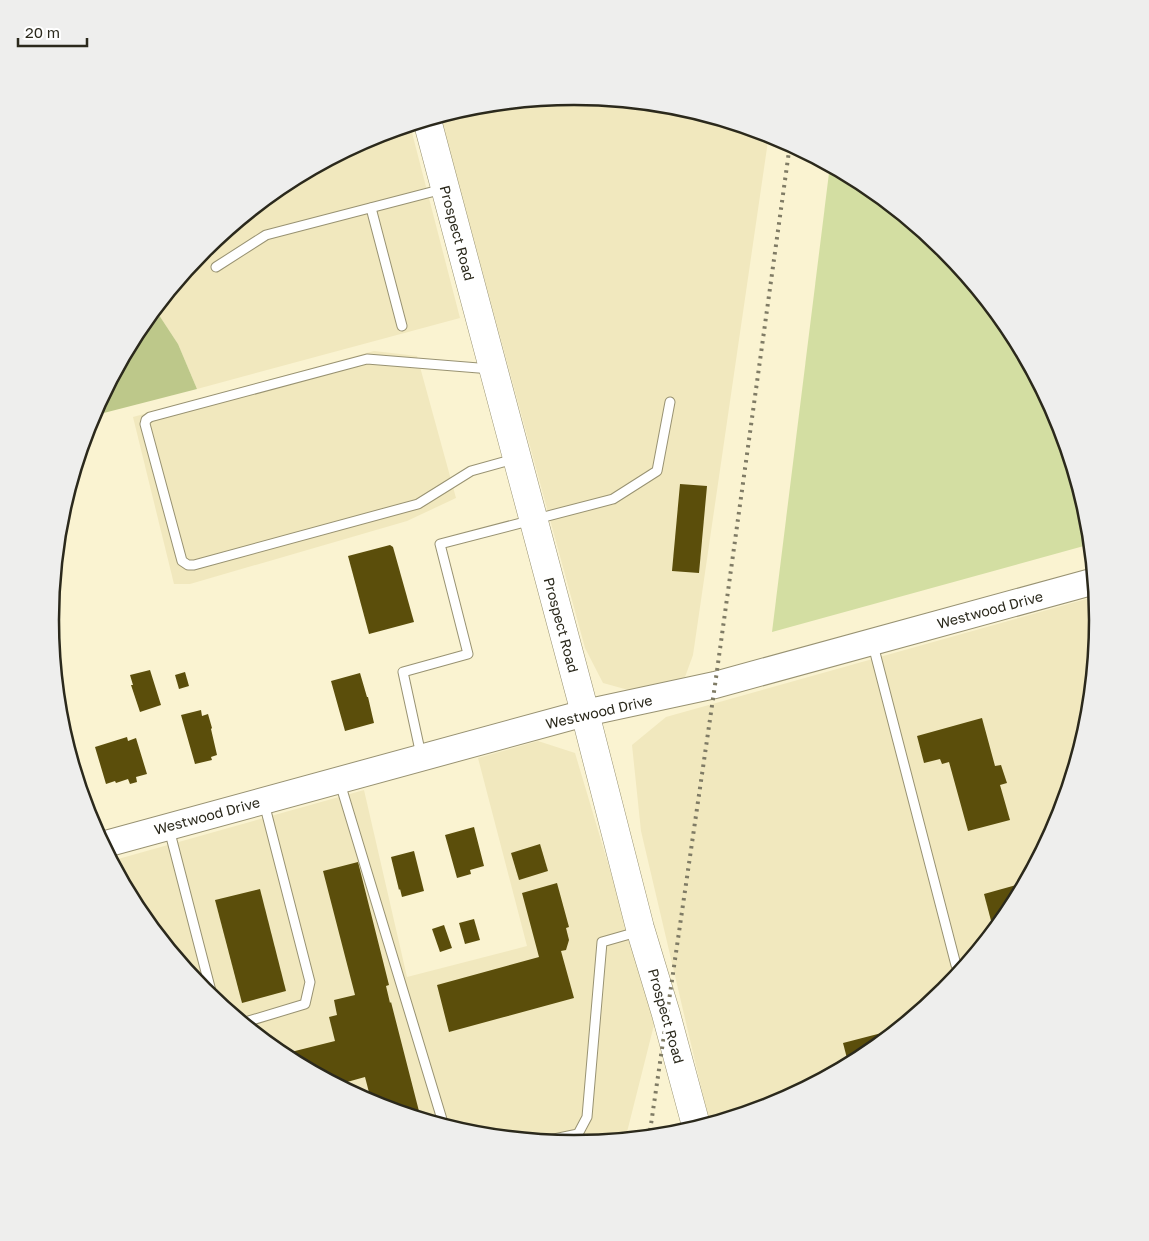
<svg xmlns="http://www.w3.org/2000/svg" width="1149" height="1241" font-family="'Golos Text',sans-serif">
<style>
.built{fill:#f1e8be}
.green{fill:#d3dea2}
.forest{fill:#bdc88a}
.building{fill:#5b4e0b}
.lines{fill:none;stroke-linecap:round;stroke-linejoin:round}
.lane-casing{stroke:#989272;stroke-width:11}
.secondary-casing{stroke:#989272;stroke-width:28}
.primary-casing{stroke:#989272;stroke-width:29}
.lane{stroke:#fff;stroke-width:9}
.secondary{stroke:#fff;stroke-width:26}
.primary{stroke:#fff;stroke-width:28}
.rail{stroke:#7f7b65;stroke-width:4;stroke-dasharray:2.5 5;stroke-linecap:butt}
.labels{text-anchor:middle;stroke-width:5;stroke-linejoin:round;paint-order:stroke}
.street-label{font-size:14px;fill:#2b291c;stroke:#fff}
.rim{fill:none;stroke:#2b291c;stroke-width:2.5}
</style>
<rect width="100%" height="100%" fill="#faf3d1"/>
<g class="built">
<path d="M575 96 677 106 769 134 693 655 685 677 632 691 603 683 585 648 440 116 472 106Z"/>
<path d="M410 125 460 318 197 389 178 344 155 309 204 249 283 184 374 136Z"/>
<path d="M374 351 417 356 456 498 407 521 190 584H174L133 417Z"/>
<path d="M1097 596 1099 621 1089 723 1059 821 1010 912 945 992 866 1057 775 1105 710 1125 641 831 632 745 666 717Z"/>
<path d="M538 741 575 753 655 1021 625 1140 574 1145 472 1135 374 1105 283 1056 203 991 138 912 111 861 364 790 407 977 527 946 478 758Z"/>
</g>
<path class="green" d="M830 165 866 185 946 250 1011 329 1059 420 1089 518 1091 544 772 632Z"/>
<path class="forest" d="M155 309 178 344 197 389 92 416 139 329Z"/>
<g class="building">
<path d="M680 484 707 486 699 573 672 571Z"/>
<path d="M390 545 393 547 414 622 369 634 348 556Z"/>
<path d="M150 670 161 705 140 712 131 685H133L130 675Z"/>
<path d="M185 672 189 686 179 689 175 675Z"/>
<path d="M360 673 367 697H368L374 723 345 731 331 681Z"/>
<path d="M201 710 202 716 208 714 212 728 211 729 217 755 211 757 212 760 195 764 181 715Z"/>
<path d="M982 718 995 766 1001 765 1007 783 1000 785 1010 820 968 831 949 762 942 764 940 759 924 763 917 736Z"/>
<path d="M127 737 128 741 136 738 147 774 136 777 137 782 130 784 128 779 116 783 115 781 106 784 95 747Z"/>
<path d="M474 827 484 866 470 870 471 874 457 878 445 835Z"/>
<path d="M540 844 548 871 519 880 511 853Z"/>
<path d="M414 851 424 891 402 897 400 889 399 890 391 857Z"/>
<path d="M358 862 389 985 386 986 390 1003 391 1002 421 1119 372 1104 365 1077 347 1082 350 1092 288 1059 287 1053 335 1041 329 1017 337 1015 334 1000 355 995 323 871Z"/>
<path d="M1027 882 1010 912 994 932 984 894Z"/>
<path d="M557 883 569 927 566 928 569 940 566 950 561 951 574 998 449 1032 437 985 539 957 522 893Z"/>
<path d="M260 889 286 991 242 1003 215 900Z"/>
<path d="M474 919 480 940 465 944 459 923Z"/>
<path d="M444 925 452 948 440 952 432 929Z"/>
<path d="M901 1028 866 1057 849 1066 843 1043Z"/>
</g>
<g class="lines">
<defs>
<g id="lane">
<path d="M430 120 490 104"/>
<path d="M371 208 402 326"/>
<path d="M216 267 266 235 443 189"/>
<path d="M491 369 367 359 150 417 146 420 145 424 182 561 188 565H194L418 504 471 471 514 459"/>
<path d="M873 645 956 965"/>
<path d="M421 755 403 672 468 654 440 544 613 499 657 471 670 402"/>
<path d="M340 783 444 1126"/>
<path d="M169 829 213 999"/>
<path d="M242 1023 305 1004 310 982 264 803"/>
<path d="M540 1142 578 1134 587 1117 602 942 637 932"/>
</g>
<path id="secondary" d="M102 845 585 713 715 685 1095 581"/>
<path id="primary" d="M427 120 585 713 640 928 666 1014 697 1129"/>
</defs>
<use href="#lane" class="lane-casing"/>
<use href="#secondary" class="secondary-casing"/>
<use href="#primary" class="primary-casing"/>
<use href="#lane" class="lane"/>
<use href="#secondary" class="secondary"/>
<use href="#primary" class="primary"/>
<path class="rail" d="M649 1138 715 685 790 144"/>
</g>
<g class="labels">
<g class="street-label">
<text transform="translate(457 233) rotate(75)" y="5">Prospect Road</text>
<text transform="translate(990 610) rotate(-15)" y="5">Westwood Drive</text>
<text transform="translate(561 625) rotate(75)" y="5">Prospect Road</text>
<text transform="translate(599 712) rotate(-13)" y="5">Westwood Drive</text>
<text transform="translate(207 816) rotate(-15)" y="5">Westwood Drive</text>
<text transform="translate(666 1016) rotate(74)" y="5">Prospect Road</text>
</g>
</g>
<path d="M0 0H1149V1241H0ZM59 620a515 515 0 1 1 1030 0a515 515 0 1 1-1030 0Z" fill="#eeeeed" fill-rule="evenodd"/>
<path class="rim" d="M59 620a515 515 0 1 1 1030 0a515 515 0 1 1-1030 0Z"/>
<path d="M18 38v8h69v-8" fill="none" stroke="#2b291c" stroke-width="2.5"/>
<text x="25" y="38" font-size="15" fill="#2b291c" stroke="#ffffff" stroke-width="4" paint-order="stroke">20 m</text>
</svg>
